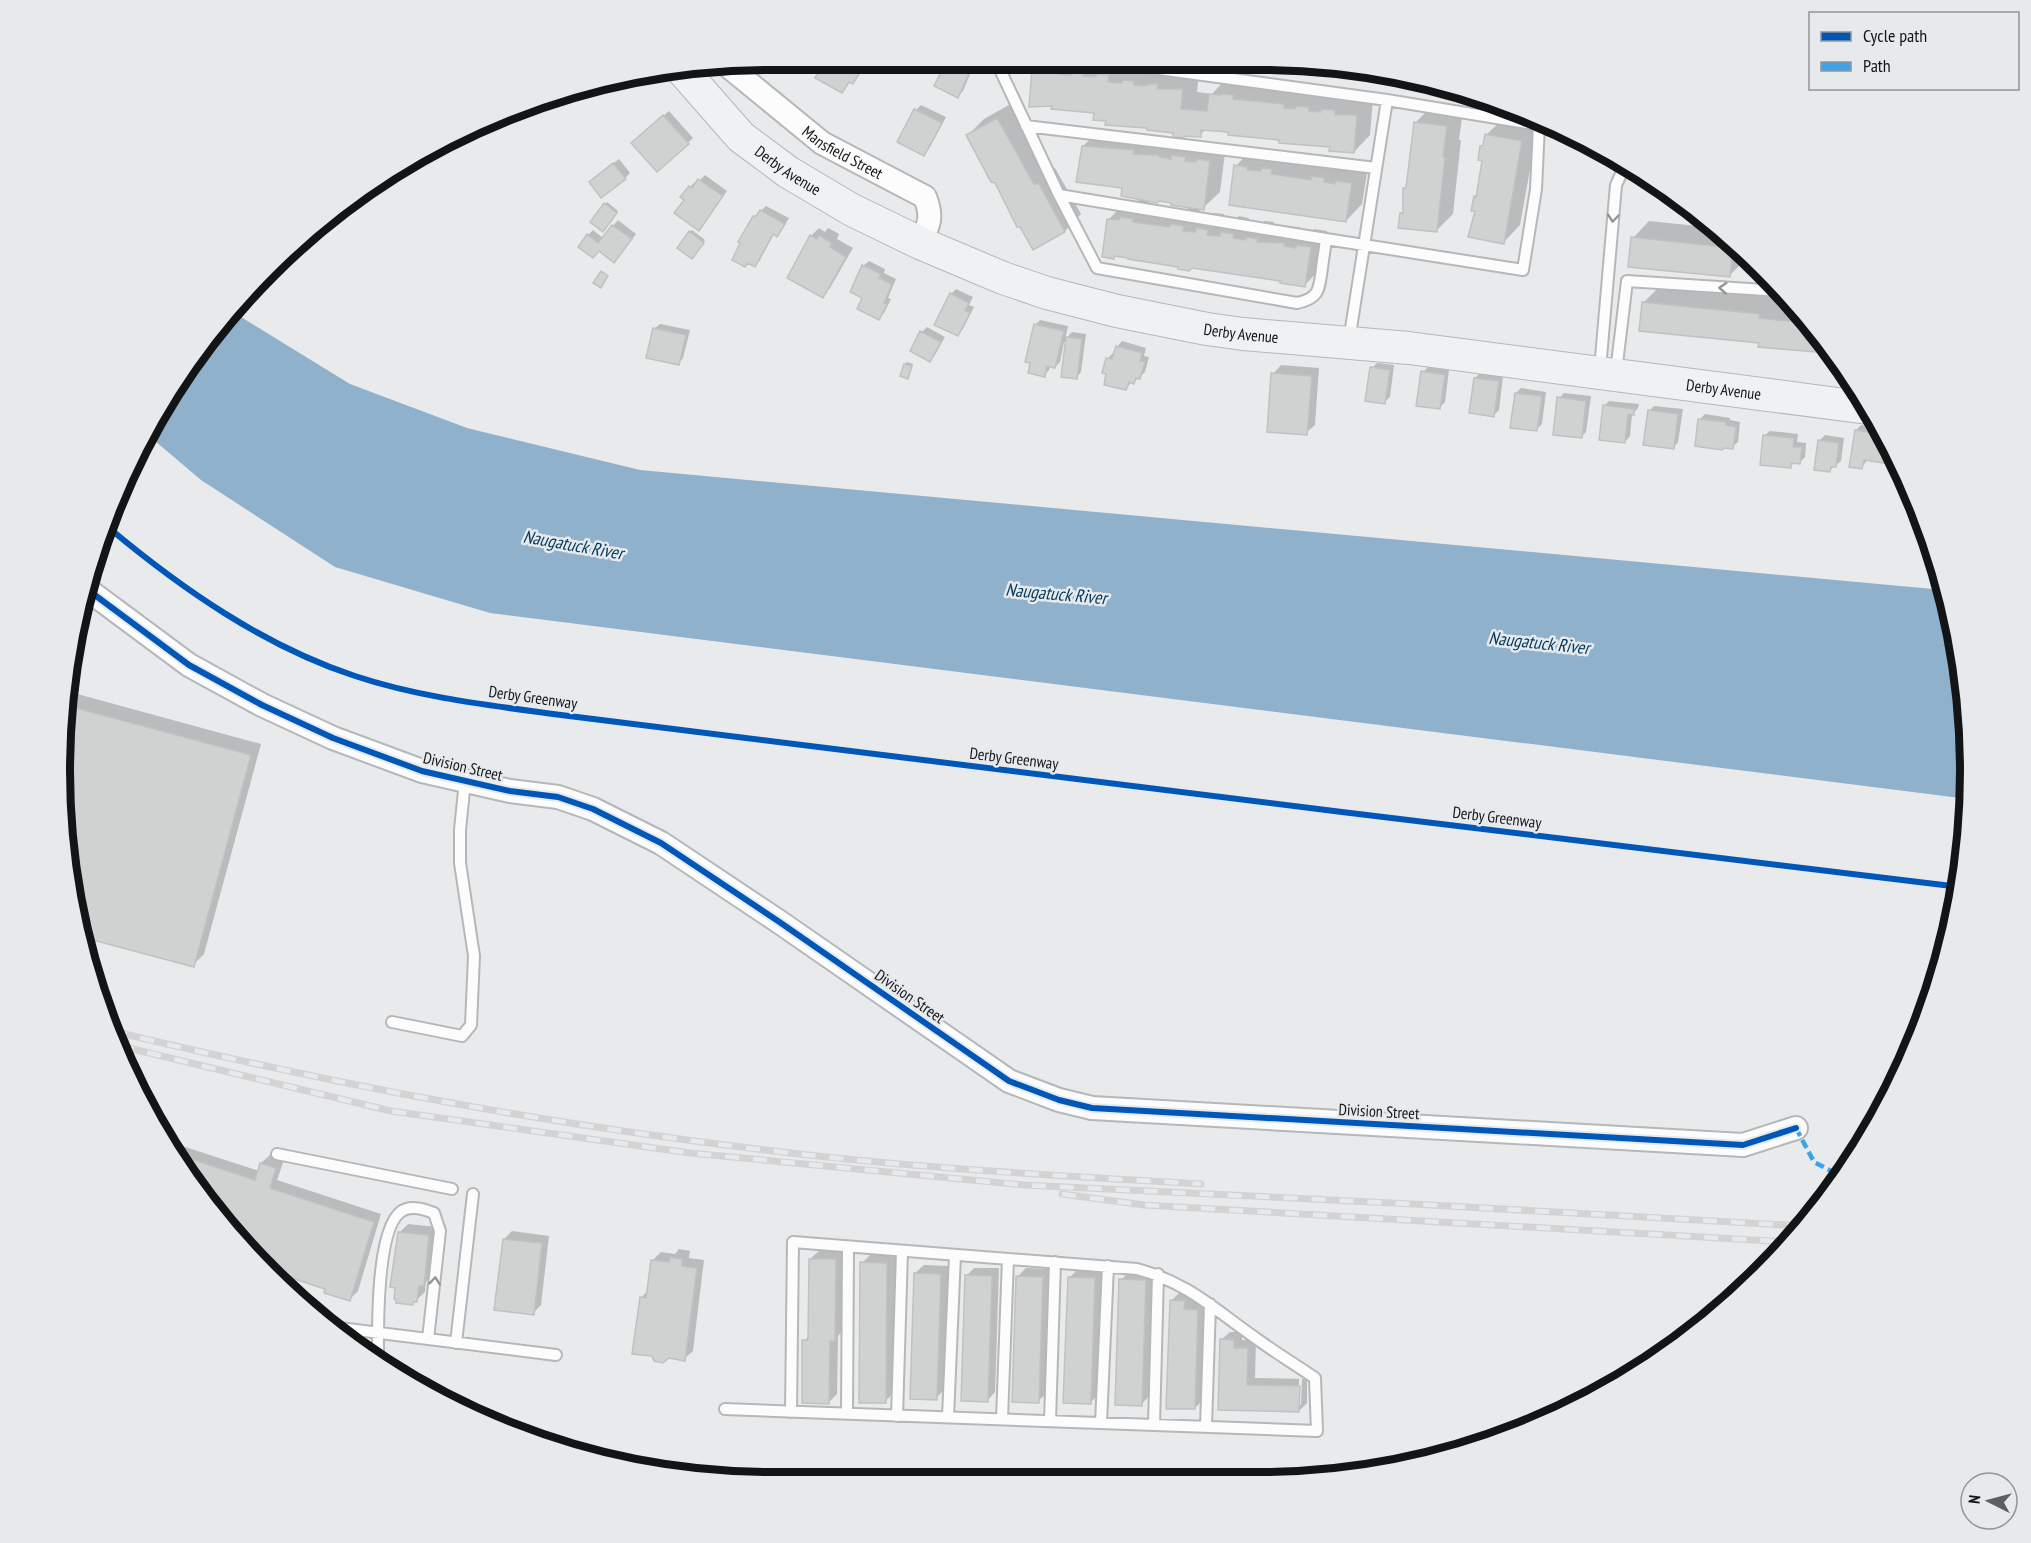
<svg xmlns="http://www.w3.org/2000/svg" width="2031" height="1543" viewBox="0 0 2031 1543" font-family="'PT Sans Narrow',sans-serif">
  <style>
    .water { fill: #90b1cb }
    .shadow { fill: #0003; fill-rule: evenodd }
    .building { fill: #d0d1d1; stroke: #c0c1c1; stroke-width: 1.5 }
    .lines { fill: none; stroke-linecap: round; stroke-linejoin: round }
    .lane-casing { stroke: #b5b7b8; stroke-width: 14 }
    .street-casing { stroke: #b5b7b8; stroke-width: 26 }
    .secondary-casing { stroke: #b5b7b8; stroke-width: 34 }
    .lane { stroke: #fcfcfc; stroke-width: 10 }
    .street { stroke: #fcfcfc; stroke-width: 22 }
    .secondary { stroke: #eff1f3; stroke-width: 32 }
    .rail-casing { stroke: #d3d3d4; stroke-width: 7 }
    .rail { stroke: #e7eaed; stroke-width: 4.5; stroke-dasharray: 14; stroke-linecap: butt }
    .quiet { stroke: #3da2ea; stroke-width: 4.5; stroke-dasharray: 9 4.5; stroke-linecap: butt }
    .cycleway-casing { stroke: #e7eaed; stroke-width: 10 }
    .cycleway { stroke: #0057b8; stroke-width: 6 }
    .oneway { stroke: #939494 }
    .labels { text-anchor: middle; stroke-width: 5; stroke-linejoin: round; paint-order: stroke }
    .street-label { font-size: 16px; fill: #131415; stroke: #e7eaed }
    .water-label { font-size: 18px; font-style: italic; fill: #00395d; stroke: #e7eaed }
    .rim { fill: none; stroke: #131415; stroke-width: 8 }
  </style>
  <rect width="100%" height="100%" fill="#e8eaec"/>
  <path class="water" d="M232,309L241,317L350,384L467,428L640,470L1944,590L1957,632L1971,771L1968,799L490,613L335,567L201,480L148,435Z"/>
  <path class="shadow" d="M819,60H862L866,63L858,77L853,82L851,81L842,92Z
    M949,61H959L973,67L963,91L957,96L947,63Z
    M1043,61H1124L1199,73L1197,92L1212,94L1227,78L1373,99L1370,135L1354,152L1331,146L1229,131L1206,129L1200,135L1107,120L1096,111L1053,104L1034,70Z
    M1231,61L1306,62L1312,63L1303,72L1291,68L1281,66L1277,71L1266,66Z
    M1014,102L1051,169L1055,168L1081,214L1065,231L1033,248L968,135L984,119Z
    M921,105L946,117L929,149L924,154L899,141L916,110Z
    M1432,106L1463,110L1459,140H1461L1453,214L1436,231L1401,214L1405,210V188L1408,185L1415,123Z
    M669,111L693,138L688,143L639,138Z
    M1503,119L1538,125L1520,225L1504,242L1469,236L1476,210L1475,197L1478,194L1486,135Z
    M1100,130L1150,134L1149,138L1186,143L1190,139L1202,141L1201,144L1212,146L1215,143L1226,145L1220,192L1203,208H1200L1199,214L1210,216L1214,213L1224,214L1223,218L1235,220L1239,216L1249,218V222L1262,224L1264,221L1274,222L1273,226L1300,227V230L1312,232L1314,229L1327,231L1321,268L1305,285L1282,280L1116,254L1114,257L1109,219L1125,203L1135,204L1140,198L1124,187L1083,146ZM1149,200L1173,202L1190,206L1185,211L1149,206Z
    M1252,149L1368,167L1362,204L1346,221L1236,166Z
    M619,159L630,173L625,178L596,177Z
    M705,175L727,191L703,224L686,199L690,187L695,182L697,183Z
    M607,202L618,211L605,228V204Z
    M766,206L789,218L782,230L777,235L774,234L760,260L755,265L754,217Z
    M618,220L636,234L619,256L599,249L588,235L593,230L603,238Z
    M1649,221L1717,228L1746,254V259L1729,276L1633,238Z
    M819,228L825,232L828,228L839,234L837,239L853,248L830,288L822,296L811,236Z
    M692,230L705,240L694,255L690,232Z
    M869,261L885,269L884,273L896,279L888,298L891,299L884,313L879,318L864,297L863,266Z
    M1660,286L1776,298L1775,302L1792,304L1826,345H1821L1816,351L1760,341L1643,303Z
    M956,289L973,297L969,305L974,307L963,329L958,334L951,294Z
    M1040,320L1068,326L1065,340L1072,332L1086,334L1081,372L1076,378L1066,343L1064,342L1060,362L1055,367L1050,366L1049,370L1044,375L1035,325Z
    M660,324L690,330L683,358L678,364L654,329Z
    M927,327L945,337L935,355L930,360L922,332Z
    M1122,341L1146,348L1144,356L1149,357L1145,372L1134,382L1132,381L1126,389L1107,359L1113,353L1115,354L1117,347Z
    M907,362L913,364L908,378L905,364Z
    M1377,363L1394,365L1390,397L1384,402L1372,368Z
    M1281,365L1319,368L1315,425L1306,433L1273,374Z
    M1428,367L1449,370L1445,402L1440,407L1423,372Z
    M1480,373L1503,376L1499,410L1494,415L1475,378Z
    M1521,388L1546,392L1542,424L1537,429L1516,393Z
    M1564,393L1591,396L1586,432L1581,437L1559,398Z
    M1609,401L1639,404L1638,408L1632,414L1630,436L1625,442L1604,406Z
    M1654,406L1683,409L1678,442L1673,448L1649,411Z
    M1705,414L1730,418V420L1740,422L1738,442L1732,447L1700,419Z
    M1861,425L1879,428L1894,456L1888,462L1868,459L1862,467L1856,430Z
    M1770,431L1798,434L1797,442L1806,443L1805,457L1800,462H1795L1790,467L1764,436Z
    M1825,435L1844,438L1841,461L1830,470L1819,441Z
    M70,692L261,744L204,954L193,965L85,936L62,818Z
    M167,1141L259,1171L261,1163L270,1155L284,1160L277,1180L381,1214L358,1291L350,1299L327,1288L180,1167Z
    M408,1224L437,1227L431,1276L426,1282L425,1292L412,1304L400,1232Z
    M512,1231L549,1236L541,1305L533,1313L504,1239Z
    M679,1249L690,1251L689,1258L704,1260L693,1351L684,1359L641,1298L649,1289L653,1260L661,1252L675,1254Z
    M819,1251H843L842,1331L838,1336L837,1394L829,1402L804,1341L810,1335V1259Z
    M870,1255H895L894,1393L885,1401L862,1263Z
    M924,1265L949,1266L944,1390L936,1398L915,1273Z
    M974,1268H999L995,1392L987,1401L966,1276Z
    M1026,1268L1051,1269L1047,1393L1038,1401L1018,1276Z
    M1077,1270L1102,1271L1098,1395L1090,1403L1069,1278Z
    M1129,1272L1154,1273L1149,1396L1141,1405L1121,1280Z
    M1179,1293H1192V1301L1206,1302L1203,1400L1195,1408L1171,1301Z
    M1230,1332H1242V1340H1256L1255,1378L1307,1379V1403L1299,1411L1220,1409L1221,1340ZM1299,1379H1302L1301,1405H1298Z"/>
  <path class="building" d="M817,60H855L853,63L862,68L853,84L849,82L842,93L815,78L821,67L815,64Z
    M946,62L969,73L958,98L934,86Z
    M1212,62L1213,61L1305,62L1303,74L1289,72V69L1279,67L1278,72L1264,70V67Z
    M1032,69L1059,70V74L1071,75L1072,72L1083,73V76L1096,77V74L1109,75L1108,82L1122,83V80L1134,81V85L1147,86V84H1158L1157,89H1183L1181,109L1207,111L1209,94L1221,95L1223,94L1234,95L1233,99L1284,104V108L1295,109L1296,106L1309,107V111L1321,112V109L1335,110V115H1357L1354,153L1329,151L1330,147L1279,143V140L1228,135V132L1201,130V137L1184,136V138L1173,137V133L1147,130L1146,128L1105,125L1106,121L1093,120L1094,113L1051,109L1052,106L1029,107Z
    M914,109L942,123L924,156L897,142Z
    M663,115L689,144L657,172L631,143Z
    M997,118L1034,184H1039L1065,232L1033,250L1020,227H1017L995,183L991,182L966,135Z
    M1414,122L1447,126L1443,156L1445,157L1437,232L1398,228L1400,213H1403V188H1406Z
    M1485,134L1522,141L1504,244L1468,237L1475,211H1471L1474,196L1476,197L1482,161L1478,160L1480,146H1483Z
    M1082,146L1134,150L1133,154L1158,155L1160,157L1171,159V155L1186,157L1185,161L1196,162L1197,159L1210,161L1204,210L1171,205V203L1159,201L1157,203L1121,196L1122,188L1076,182Z
    M613,163L626,179L601,198L589,182Z
    M1234,165L1248,167L1247,170L1261,171V168L1272,169L1271,174L1311,180V176L1324,178V182L1335,184L1336,181L1352,183L1346,222L1229,205Z
    M698,179L723,196L699,231L674,213L684,200L680,197L689,186L692,188Z
    M604,203L617,213L603,232L590,222Z
    M760,210L785,224L777,237L773,234L755,267L748,263L745,267L732,260L740,243L738,242L753,216H756Z
    M1120,217L1133,219V222L1170,227V224L1184,226L1183,231L1196,232V228L1208,230L1207,235L1220,236L1221,232L1234,234L1233,238L1246,240V237L1258,239L1257,242L1285,243L1284,246L1296,248V245L1311,247L1305,287L1280,283V281L1192,268L1189,271L1178,269V267L1128,259V258L1114,256V259L1102,257L1107,219L1119,220Z
    M612,225L632,239L614,263L599,251L593,258L578,247L587,234L598,243Z
    M689,231L704,243L692,259L677,248Z
    M810,235L817,239L819,235L832,243L830,247L846,257L823,298L787,278Z
    M1631,237L1733,248L1730,277L1628,267Z
    M862,265L881,274L879,278L892,284L884,303L887,304L879,320L857,309L862,298L850,292Z
    M601,271L608,276L601,288L593,283Z
    M950,293L969,303L965,310L970,313L958,336L934,325Z
    M1642,302L1760,314L1759,318L1808,323L1827,347L1817,346L1816,352L1758,347L1759,343L1639,331Z
    M1034,324L1064,331L1055,368L1047,366L1045,377L1028,373L1030,363L1025,362Z
    M653,328L686,335L679,365L646,358Z
    M920,331L941,342L930,362L910,351Z
    M1066,337L1082,339L1077,379L1061,377Z
    M1116,346L1142,353L1140,361L1145,362L1140,379L1136,378L1134,384L1129,382L1126,390L1104,385L1106,374L1102,373L1106,358L1112,359Z
    M904,364L912,366L908,379L900,376Z
    M1370,367L1390,370L1385,404L1365,401Z
    M1421,371L1445,375L1440,409L1416,406Z
    M1271,373L1312,376L1307,435L1267,432Z
    M1474,378L1499,381L1494,417L1469,413Z
    M1515,393L1542,396L1537,431L1510,428Z
    M1557,397L1586,401L1582,438L1553,435Z
    M1603,405L1634,409V415L1628,414L1625,443L1599,440Z
    M1648,410L1678,414L1674,449L1643,445Z
    M1698,419L1726,422V425L1736,427L1733,449L1724,448L1722,450L1695,446Z
    M1855,430L1882,434L1891,451L1889,464L1864,460L1862,469L1849,467Z
    M1763,435L1794,438L1793,447H1802L1800,464L1791,463V468L1760,465Z
    M1818,440L1839,443L1836,467H1831L1830,472L1814,470Z
    M69,706L251,755L194,967L85,938L62,818Z
    M173,1153L255,1180L260,1163L276,1168L270,1188L374,1222L350,1301L324,1293L325,1289L271,1271L180,1167Z
    M398,1232L429,1235L424,1286H419L417,1302H413V1305L396,1303V1300L394,1299L395,1288L390,1287Z
    M503,1239L542,1243L534,1315L494,1310Z
    M670,1257L682,1259V1266L697,1268L685,1361L669,1358L663,1363L654,1361L652,1356L632,1354L640,1297L646,1298L651,1260L669,1262Z
    M809,1259H836L835,1341H830L829,1404L802,1403V1340H808Z
    M860,1262L887,1263L886,1403H859Z
    M914,1273L941,1274L937,1400L910,1399Z
    M965,1275L992,1276L988,1402L961,1401Z
    M1016,1276L1043,1277L1039,1403L1012,1402Z
    M1068,1277L1095,1278L1091,1404L1063,1403Z
    M1119,1279L1146,1280L1142,1406L1115,1405Z
    M1170,1300L1185,1301L1184,1309L1198,1310L1195,1409H1166Z
    M1220,1339L1234,1340V1348H1248L1247,1385L1300,1386L1299,1412L1218,1410Z"/>
  <g class="lines">
    <g class="lane-casing">
      <path id="lane" d="M996,61L1059,195L1097,268L1297,303C1320,298 1319,289 1322,268C1323,259 1325,249 1326,239L1523,270L1536,189L1539,125L1387,100L1349,341
        M1100,61L1387,100
        M1026,126L1376,168
        M1059,195L1326,239
        M1600,369L1616,185L1622,172L1632,169
        M1616,372L1627,281L1781,291
        M392,1022L462,1036L471,1025L474,956L460,863V830L465,781
        M277,1154L452,1189
        M332,1327L556,1355
        M456,1343L473,1194
        M378,1361C378,1333 375,1218 406,1209C416,1206 425,1210 434,1213L440,1231L428,1339
        M725,1409L775,1411L1317,1431L1315,1378C1296,1365 1276,1353 1257,1339C1215,1310 1189,1283 1137,1269L793,1242L791,1412
        M847,1414L848,1247
        M897,1416L902,1251
        M948,1417L955,1255
        M1002,1419L1008,1259
        M1050,1421L1055,1262
        M1101,1423L1108,1266
        M1154,1425L1158,1274
        M1206,1427L1210,1304"/>
    </g>
    <g class="street-casing">
      <g id="street">
        <path id="s1" d="M728,66L822,143L925,197C933,217 929,225 920,243"/>
        <path d="M88,590L189,665L262,705L333,738L422,771L510,791L558,797L593,809L661,843L778,921L1009,1081L1059,1100L1092,1108L1743,1145L1796,1128"/>
      </g>
    </g>
    <g class="secondary-casing">
      <g id="secondary">
        <path id="s2" d="M684,72L741,137L788,172L852,210L920,243L1003,278L1047,293L1117,311L1207,329L1243,334L1409,348L1868,408"/>
      </g>
    </g>
    <use href="#lane" class="lane"/>
    <use href="#street" class="street"/>
    <use href="#secondary" class="secondary"/>
    <g class="rail-casing">
      <path id="rail" d="M113,1031C168,1045 224,1057 280,1069C451,1106 625,1134 799,1154C932,1169 1067,1176 1201,1184
        M120,1046L391,1111L690,1153L1024,1185L1413,1204L1803,1226
        M1062,1194L1144,1205L1789,1242"/>
    </g>
    <use href="#rail" class="rail"/>
    <path class="quiet" d="M1796,1128L1814,1162L1843,1177"/>
    <g class="cycleway-casing">
      <path id="cycleway" d="M109,528C182,589 264,646 355,676C418,697 487,705 553,714L1342,812L1960,887
        M88,590L189,665L262,705L333,738L422,771L510,791L558,797L593,809L661,843L778,921L1009,1081L1059,1100L1092,1108L1743,1145L1796,1128"/>
    </g>
    <use href="#cycleway" class="cycleway"/>
  </g>
  <defs><path id="oneway-chevron" d="M-2-3.5L2.5 0L-2 3.5" fill="none" stroke-width="1.6" stroke-linecap="round" stroke-linejoin="round" transform="scale(1.5)"/></defs>
  <g class="oneway">
    <use href="#oneway-chevron" transform="translate(1613 218) rotate(95)"/>
    <use href="#oneway-chevron" transform="translate(1723 288) rotate(-176)"/>
    <use href="#oneway-chevron" transform="translate(435 1281) rotate(-84)"/>
  </g>
  <g class="labels">
    <g class="street-label">
      <text dy="6" stroke="none"><textPath href="#s1" startOffset="144">Mansfield Street</textPath></text>
      <text dy="6" stroke="none"><textPath href="#s2" startOffset="144">Derby Avenue</textPath></text>
      <text dy="6" stroke="none"><textPath href="#s2" startOffset="630">Derby Avenue</textPath></text>
      <text dy="6" stroke="none"><textPath href="#s2" startOffset="1116">Derby Avenue</textPath></text>
      <text transform="translate(533 697) rotate(8)" y="6">Derby Greenway</text>
      <text transform="translate(1014 758) rotate(7)" y="6">Derby Greenway</text>
      <text transform="translate(463 766) rotate(13)" y="6">Division Street</text>
      <text transform="translate(1497 817) rotate(7)" y="6">Derby Greenway</text>
      <text transform="translate(910 996) rotate(35)" y="6">Division Street</text>
      <text transform="translate(1379 1111) rotate(3)" y="6">Division Street</text>
    </g>
    <g class="water-label">
      <text transform="translate(573 545) rotate(10)" y="6">Naugatuck River</text>
      <text transform="translate(1056 594) rotate(5)" y="6">Naugatuck River</text>
      <text transform="translate(1539 643) rotate(6)" y="6">Naugatuck River</text>
    </g>
  </g>
  <path d="M0 0H2031V1543H0ZM771 70H1259A701 701 0 0 1 1960 771V771A701 701 0 0 1 1259 1472H771A701 701 0 0 1 70 771V771A701 701 0 0 1 771 70Z" fill="#e7eaed" fill-rule="evenodd"/>
  <path class="rim" d="M771 70H1259A701 701 0 0 1 1960 771V771A701 701 0 0 1 1259 1472H771A701 701 0 0 1 70 771V771A701 701 0 0 1 771 70Z"/>
  <rect x="1809" y="12" width="210" height="78" fill="#e7eaed" stroke="#929497" stroke-width="1.5"/>
  <rect x="1821" y="32" width="30" height="9" fill="#0057b8" stroke="#929497" stroke-width="1.5"/>
  <text x="1863" y="42" font-size="18" fill="#131415">Cycle path</text>
  <rect x="1821" y="62" width="30" height="9" fill="#3da2ea" stroke="#929497" stroke-width="1.5"/>
  <text x="1863" y="72" font-size="18" fill="#131415">Path</text>
  <g transform="translate(1989 1501) rotate(276)"><circle r="28" fill="#e7eaed" stroke="#929497" stroke-width="1.5"/>
  <path d="M0-4.5L10 22L0 15L-10 22Z" fill="#5e5f60"/>
  <text y="-9" font-size="16" font-weight="bold" text-anchor="middle" fill="#131415">N</text>
  </g>
</svg>
